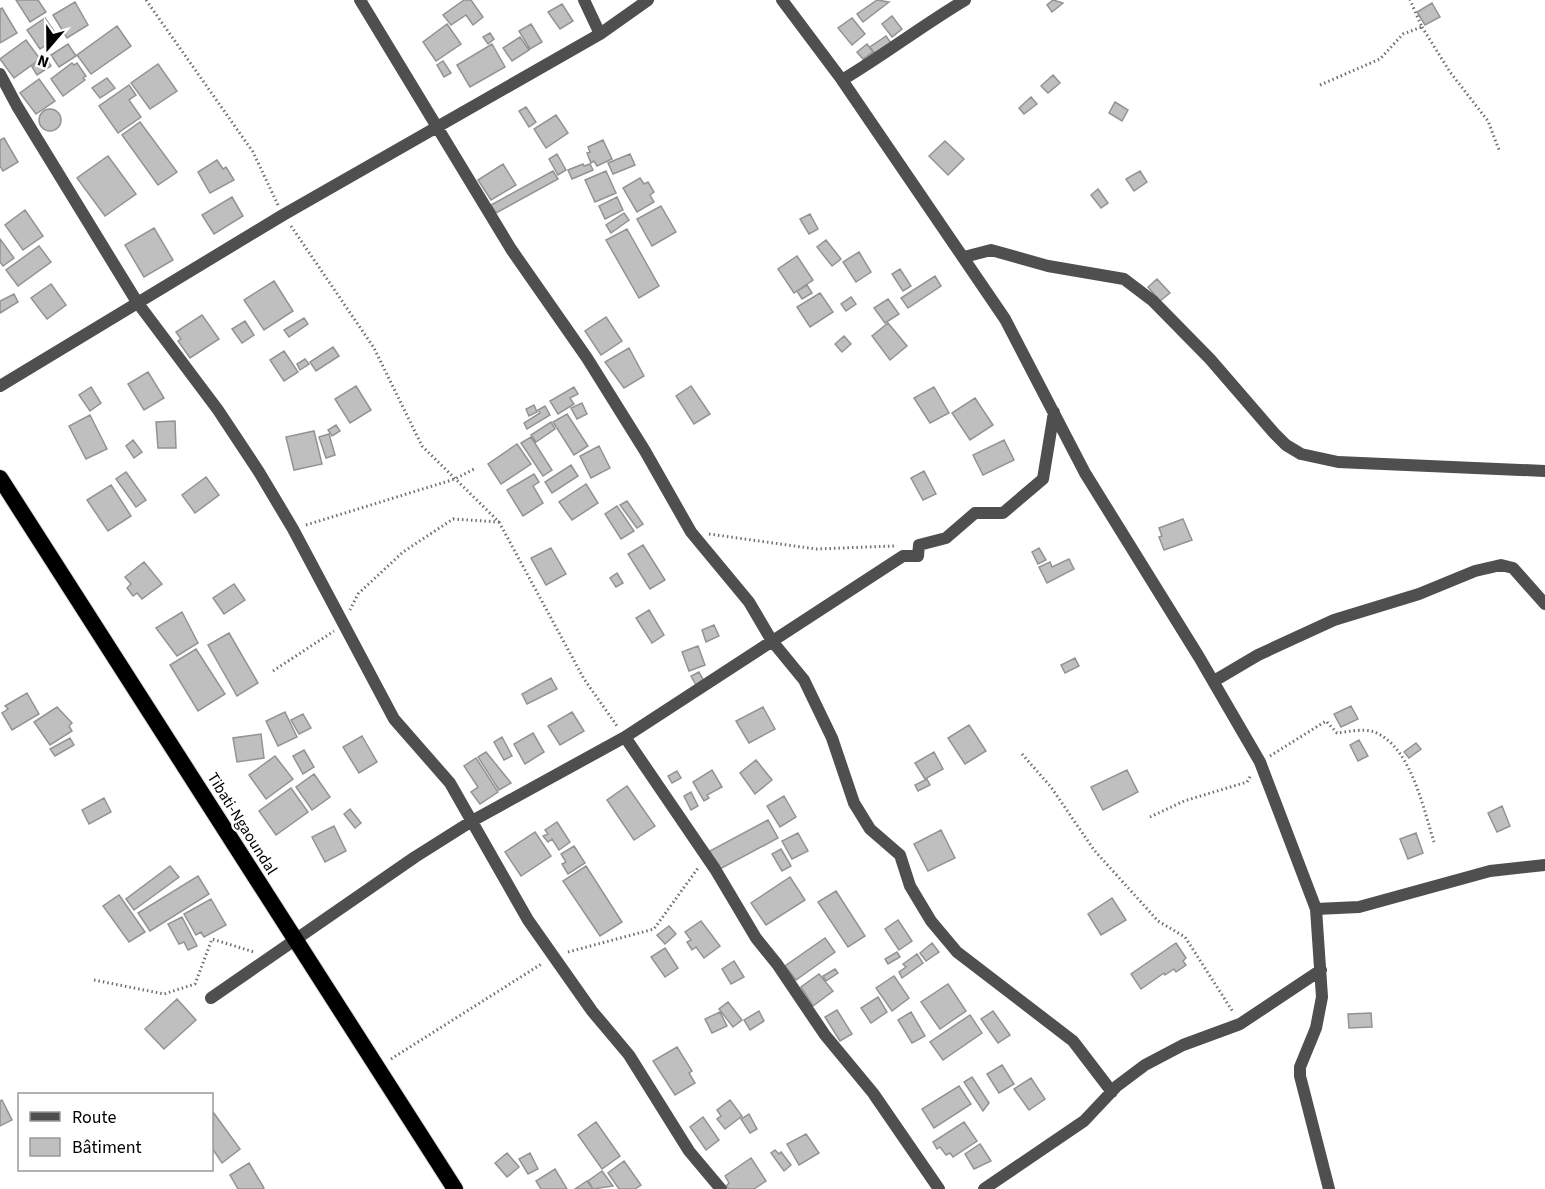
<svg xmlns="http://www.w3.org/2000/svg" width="1545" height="1189" viewBox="0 0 1545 1189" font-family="'Source Sans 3',sans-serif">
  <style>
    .building { fill: #bfbfbf; stroke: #939393; stroke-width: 1.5 }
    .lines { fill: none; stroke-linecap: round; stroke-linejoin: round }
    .trunk-casing { stroke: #dbdbdb; stroke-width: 18 }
    .path { stroke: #717171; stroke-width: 3; stroke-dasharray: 1.5 3; stroke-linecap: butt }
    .minor { stroke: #4f4f4f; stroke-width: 12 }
    .trunk { stroke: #000; stroke-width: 16 }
    .labels { text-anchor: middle; stroke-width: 5; stroke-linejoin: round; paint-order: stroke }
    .street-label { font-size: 16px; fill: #000; stroke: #fff }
  </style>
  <rect width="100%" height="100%" fill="#fff"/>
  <path class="building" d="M16,0H38L46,12L30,22Z
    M464,0H471L483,17L473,25L466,15L451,25L443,15Z
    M877,0L889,2L863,22L857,14Z
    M1053,0L1063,3L1052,12L1047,5Z
    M75,2L88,25L67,38L53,15Z
    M1432,3L1440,17L1425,25L1417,12Z
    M562,4L573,21L560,29L548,12Z
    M2,8L17,33L0,43V9Z
    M892,16L902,29L892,37L882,24Z
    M45,18L58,37L40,49L27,30Z
    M852,18L865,34L852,45L838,28Z
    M447,24L461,44L436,61L423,42Z
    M531,24L542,42L530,49L519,31Z
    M117,26L131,46L91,74L77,55Z
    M490,33L494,39L488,44L483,37Z
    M886,36L893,46L877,57L870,47Z
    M520,37L529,50L512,61L503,48Z
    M26,40L40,59L14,78L0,59Z
    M68,44L76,56L59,67L51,55Z
    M492,44L505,67L470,87L457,65Z
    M867,44L873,52L863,59L857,52Z
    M46,57L51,66L37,75L32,67Z
    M443,61L451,73L444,77L437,65Z
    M72,63L74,65L77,63L86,76L83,78L85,80L63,96L51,79Z
    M158,64L177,91L150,109L131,83Z
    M1053,75L1060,83L1048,93L1041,86Z
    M107,78L115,88L100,98L92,88Z
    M39,79L55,101L36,114L20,93Z
    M129,85L136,95L129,100L141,117L118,133L99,106Z
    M1031,97L1037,104L1024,114L1019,108Z
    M1115,102L1128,110L1122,121L1109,113Z
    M526,107L536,122L529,127L519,111Z
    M39 120a11 11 0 1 1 22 0a11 11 0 1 1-22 0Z
    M556,115L568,133L546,148L534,129Z
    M140,122L177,172L158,185L122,135Z
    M4,138L18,162L3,171L0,166V140Z
    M603,140L612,159L597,166L594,161L591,163L587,153L590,152L588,147Z
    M945,141L964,159L948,175L929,156Z
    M557,154L566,170L558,175L549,159Z
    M630,154L635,165L613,174L608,163Z
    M108,156L136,194L105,216L77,178Z
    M217,160L223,169L226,167L234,180L210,193L198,172Z
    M503,164L516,185L491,200L478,180Z
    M583,164L584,166L590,164L593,170L572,179L568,170Z
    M553,171L558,179L496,213L491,205Z
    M606,171L616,193L595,202L585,180Z
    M1140,171L1147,182L1134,191L1126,179Z
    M640,178L644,184L648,182L654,192L650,195L654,202L637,212L623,188Z
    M1098,189L1108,203L1101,208L1091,195Z
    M232,197L243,216L214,234L202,215Z
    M617,197L623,210L605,219L599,206Z
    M661,206L676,232L652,246L637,219Z
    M25,210L43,236L23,250L5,225Z
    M624,213L629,220L611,233L606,225Z
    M810,214L818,229L809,234L800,219Z
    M154,228L173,260L144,277L125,245Z
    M627,229L659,286L639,298L606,240Z
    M0,239L14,258L3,266L0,262Z
    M826,240L841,259L832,266L817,247Z
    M39,246L51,262L18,286L6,270Z
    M859,252L871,272L856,282L843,262Z
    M797,256L813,280L794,293L778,269Z
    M900,269L911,286L903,291L892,274Z
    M935,276L941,286L908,308L901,298Z
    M1157,279L1170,293L1160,301L1148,287Z
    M274,281L293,311L264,330L244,300Z
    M51,284L66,305L47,319L31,298Z
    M807,285L812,293L802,299L797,291Z
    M820,293L833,312L810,327L797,307Z
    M14,294L18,302L0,313V301Z
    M851,297L856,304L846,311L841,304Z
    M888,299L899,314L885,323L874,308Z
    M202,315L219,339L190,358L178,341L181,339L176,332Z
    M606,317L622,341L601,355L585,331Z
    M304,318L308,324L289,337L284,330Z
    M245,321L254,335L242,343L232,329Z
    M888,323L907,346L890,360L872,336Z
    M844,336L851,344L842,352L835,344Z
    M333,347L339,356L316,371L310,362Z
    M629,348L644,376L624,388L605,362Z
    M284,351L298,372L284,381L270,360Z
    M305,359L309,364L300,370L297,364Z
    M148,372L164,398L144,410L128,384Z
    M356,386L371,410L350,423L335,399Z
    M691,386L710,414L694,424L676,396Z
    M91,387L101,403L90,411L79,395Z
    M574,387L578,394L570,398L574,404L558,414L550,401Z
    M934,387L949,413L930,423L914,398Z
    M975,398L993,425L970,440L952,413Z
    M582,403L587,414L577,419L571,408Z
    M534,405L537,412L529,416L526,409Z
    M545,406L550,415L527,429L524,423L540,413L538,410Z
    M567,414L588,446L574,455L553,422Z
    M90,415L107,449L86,459L69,426Z
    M175,421L176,448H158L156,422Z
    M551,422L555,429L536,442L531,435Z
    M336,425L340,431L332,436L328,430Z
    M314,431L322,464L294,470L286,437Z
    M329,434L335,455L326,458L319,437Z
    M531,437L552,470L543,476L521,443Z
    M133,440L142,452L134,458L126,446Z
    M1004,440L1014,460L983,475L973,455Z
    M517,444L531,464L501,484L488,464Z
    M599,446L610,468L591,478L580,456Z
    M571,465L578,476L552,493L545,482Z
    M924,471L936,494L923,500L911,478Z
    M126,472L146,500L136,507L116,479Z
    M534,474L539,482L533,486L543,503L523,516L507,490Z
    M206,477L219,495L195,513L182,495Z
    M586,484L598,503L572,520L559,502Z
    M111,485L131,516L108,531L87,500Z
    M627,501L643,524L637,528L620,505Z
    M617,506L634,531L621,539L605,514Z
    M1183,519L1192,540L1164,550L1159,537L1162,536L1159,528Z
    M643,545L665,580L650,589L628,554Z
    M551,548L566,574L546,585L531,558Z
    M1039,548L1046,560L1038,564L1032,552Z
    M1069,559L1074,569L1047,583L1039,567L1050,562L1052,567Z
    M144,562L162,584L142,599L137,593L133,596L127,588L131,584L125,577Z
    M617,573L623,583L616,587L610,578Z
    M234,584L245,600L224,614L213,598Z
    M649,610L664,635L652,643L636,618Z
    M182,612L198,643L177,656L156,628Z
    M714,625L719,636L706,642L702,630Z
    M229,633L258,683L237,696L208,645Z
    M698,646L705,665L689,671L682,652Z
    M196,649L225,694L198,711L170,665Z
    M1075,658L1079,666L1065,673L1061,665Z
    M699,672L704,681L696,685L691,676Z
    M551,678L557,689L527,704L522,694Z
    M27,693L39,714L12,730L2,713L8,709L5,706Z
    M1351,706L1358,719L1341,727L1334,714Z
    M57,707L72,723L69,726L72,731L50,745L34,722Z
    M763,707L775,729L749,743L736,721Z
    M285,712L297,737L278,746L266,721Z
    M572,712L584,731L560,745L548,726Z
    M303,714L311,728L299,734L291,720Z
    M969,725L986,751L965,764L948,738Z
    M533,733L544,752L525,764L514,744Z
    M261,734L264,758L237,762L233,738Z
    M362,736L377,762L359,773L343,747Z
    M502,737L512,756L504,760L494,742Z
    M70,738L74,745L55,756L50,749Z
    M1359,740L1368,756L1358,761L1350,745Z
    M1416,743L1421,749L1409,758L1404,752Z
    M304,750L314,767L303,774L293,756Z
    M486,752L511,783L499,790L478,757Z
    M934,752L943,769L925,779L915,763Z
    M275,756L293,779L266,799L249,775Z
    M476,758L498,792L480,804L471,792L478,787L464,766Z
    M756,760L772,780L755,794L740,773Z
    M712,770L722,787L707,795L709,798L704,801L693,782Z
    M1127,770L1138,792L1103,810L1091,787Z
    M677,771L681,778L672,783L668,776Z
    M314,774L330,797L312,810L296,787Z
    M927,779L930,785L918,791L915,785Z
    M627,786L655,826L634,840L607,800Z
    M291,788L308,812L276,835L259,811Z
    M691,792L698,806L691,810L684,796Z
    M784,796L796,817L780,827L767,806Z
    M104,798L111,812L89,824L82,810Z
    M1502,806L1510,826L1497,832L1488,813Z
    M350,809L361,823L355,828L344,814Z
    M768,820L778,838L718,870L708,852Z
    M557,822L570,842L559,850L552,839L548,842L543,836L548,834L545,830Z
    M334,826L346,851L325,862L312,837Z
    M941,830L955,858L928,871L914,844Z
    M535,832L551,856L521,876L505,852Z
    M798,833L808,851L792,859L782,841Z
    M1416,833L1423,853L1408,859L1400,839Z
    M574,846L585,863L568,874L562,864L566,862L561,854Z
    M781,849L791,866L782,871L772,854Z
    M170,866L179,877L134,910L126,899Z
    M586,866L622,922L600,936L563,881Z
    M198,876L209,894L150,931L138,913Z
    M790,877L805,900L766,925L751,903Z
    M836,891L865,936L848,947L818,902Z
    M119,895L145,932L129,942L103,906Z
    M1112,898L1126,920L1101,935L1088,914Z
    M211,899L226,925L204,937L201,932L196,935L184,914Z
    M182,917L197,946L188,950L184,942L179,944L168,924Z
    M898,920L912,941L899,950L885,929Z
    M701,921L720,946L704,958L696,947L692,950L687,942L691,940L685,932Z
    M669,926L676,934L665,944L657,935Z
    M825,938L835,952L796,980L785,966Z
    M932,943L939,952L926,961L920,953Z
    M1176,943L1186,958L1183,961L1186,965L1176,972L1174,969L1165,975L1164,973L1141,989L1131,974Z
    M665,948L678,968L665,977L651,957Z
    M897,952L900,957L888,964L885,959Z
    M917,954L923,963L902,978L899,972L906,967L903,964Z
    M734,961L744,977L731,984L722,969Z
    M835,969L838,973L826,981L823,976Z
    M819,974L833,991L813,1006L801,987Z
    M894,976L909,998L892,1011L876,988Z
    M948,984L966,1011L940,1029L921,1002Z
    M878,997L887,1012L871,1023L861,1008Z
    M177,999L196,1020L164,1049L145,1029Z
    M728,1002L742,1020L733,1027L719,1009Z
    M837,1010L852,1034L840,1041L825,1017Z
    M759,1011L764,1021L750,1030L744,1020Z
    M993,1011L1010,1035L998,1043L981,1019Z
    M720,1012L727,1026L712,1033L705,1019Z
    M911,1012L925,1036L912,1043L898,1020Z
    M1371,1013L1372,1027L1349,1028L1348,1014Z
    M970,1015L982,1033L943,1060L930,1042Z
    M677,1047L692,1071L689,1073L695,1083L675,1095L653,1061Z
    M1002,1065L1014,1084L999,1093L987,1074Z
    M972,1077L989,1103L983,1111L964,1082Z
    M1031,1078L1045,1099L1029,1110L1014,1089Z
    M959,1086L971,1104L934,1128L922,1109Z
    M2,1100L12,1120L0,1126V1101Z
    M730,1100L742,1116L725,1129L717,1119L721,1116L717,1110Z
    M213,1112L240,1149L222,1163L212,1148Z
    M749,1114L757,1129L750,1133L741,1119Z
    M703,1117L719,1140L706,1150L690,1127Z
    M596,1122L620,1156L602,1169L578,1135Z
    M964,1122L977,1141L953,1157L950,1153L946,1155L940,1147L937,1149L933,1142Z
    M806,1134L819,1153L799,1165L787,1144Z
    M980,1144L991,1161L974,1169L965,1154Z
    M775,1150L779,1154L781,1152L791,1165L784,1171L771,1153Z
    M507,1153L519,1167L507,1177L495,1163Z
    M530,1153L538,1169L528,1174L519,1159Z
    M751,1158L766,1181L754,1189H729L726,1186L729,1183L725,1176Z
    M624,1161L641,1185L635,1189H619L608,1173Z
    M249,1163L264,1188L263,1189H238L230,1175Z
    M555,1169L567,1189H541L536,1181Z
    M602,1171L613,1186L593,1189L588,1181Z
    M587,1181L593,1189H575Z"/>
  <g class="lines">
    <g class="trunk-casing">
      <path id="trunk" d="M0,478L455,1189"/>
    </g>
    <path class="path" d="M146,0L253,152L278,205
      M1422,27L1450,72L1488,121L1499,150
      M1320,85L1380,59L1403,34L1422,27L1410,0
      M291,226L374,348L422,446L499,522L453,519L403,552L358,594L350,610
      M499,522L584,679L617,726
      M306,525L455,479L474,469
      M709,534L816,549L894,546
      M273,671L334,631
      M1022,754L1051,787L1094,850L1158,921L1185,937L1233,1012
      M1270,756L1326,721L1337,733C1347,732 1364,728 1374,732C1411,746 1423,808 1434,842
      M1150,817L1184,801L1247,782L1251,775
      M568,952L654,929L698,868
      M94,980L164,994L195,984L212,939L254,952
      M391,1059L543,963"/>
    <path class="minor" d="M360,0L511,249L587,358L645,451L691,532L749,602L772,641L804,680L832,738L854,803L870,829L900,855L910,886L931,921L957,952L1073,1041L1112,1092
      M584,0L600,34
      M782,0L842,80L1005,319L1085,473L1199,657L1260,762L1316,909L1322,997L1316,1028L1300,1067V1076L1329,1189
      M0,74L17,106L137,302L218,410L259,472L293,529L394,719L450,783L528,920L592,1011L629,1055L689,1151L721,1189
      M842,80C884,55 923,25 965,0
      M964,257L991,250L1048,266L1124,279L1153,301L1210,359L1274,433L1286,445L1301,454L1338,462L1545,471
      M0,386L283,215L600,34L648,0
      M1214,681L1258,655L1334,620L1419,594L1475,571L1501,565L1513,568L1545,604
      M625,737L715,869L756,938L777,964L825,1035L873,1093L939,1189
      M1316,909L1359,907L1490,871L1545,865
      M211,998L415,857L472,821L625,737L903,556H918L919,545L946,538L975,513H1003L1043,479L1054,412
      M984,1189L1084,1121L1117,1086L1145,1065L1183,1045L1240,1024L1321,970"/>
    <use href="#trunk" class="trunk"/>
  </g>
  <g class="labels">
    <g class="street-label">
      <text transform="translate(243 823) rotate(58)" y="6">Tibati-Ngaoundal</text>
    </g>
  </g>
  <rect x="18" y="1093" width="195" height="78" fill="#ffffff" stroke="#999999" stroke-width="1.5"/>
  <rect x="30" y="1112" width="30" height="9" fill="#4f4f4f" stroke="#999999" stroke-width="1.5"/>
  <text x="72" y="1123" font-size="18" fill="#000000">Route</text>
  <rect x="30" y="1138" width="30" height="18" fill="#bfbfbf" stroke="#999999" stroke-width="1.5"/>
  <text x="72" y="1153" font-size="18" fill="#000000">Bâtiment</text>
  <g transform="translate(48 48) rotate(200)" stroke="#ffffff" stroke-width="4.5" paint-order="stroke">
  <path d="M0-4.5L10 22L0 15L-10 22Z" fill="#000000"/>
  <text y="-9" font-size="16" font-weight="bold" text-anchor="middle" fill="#000000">N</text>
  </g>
</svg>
